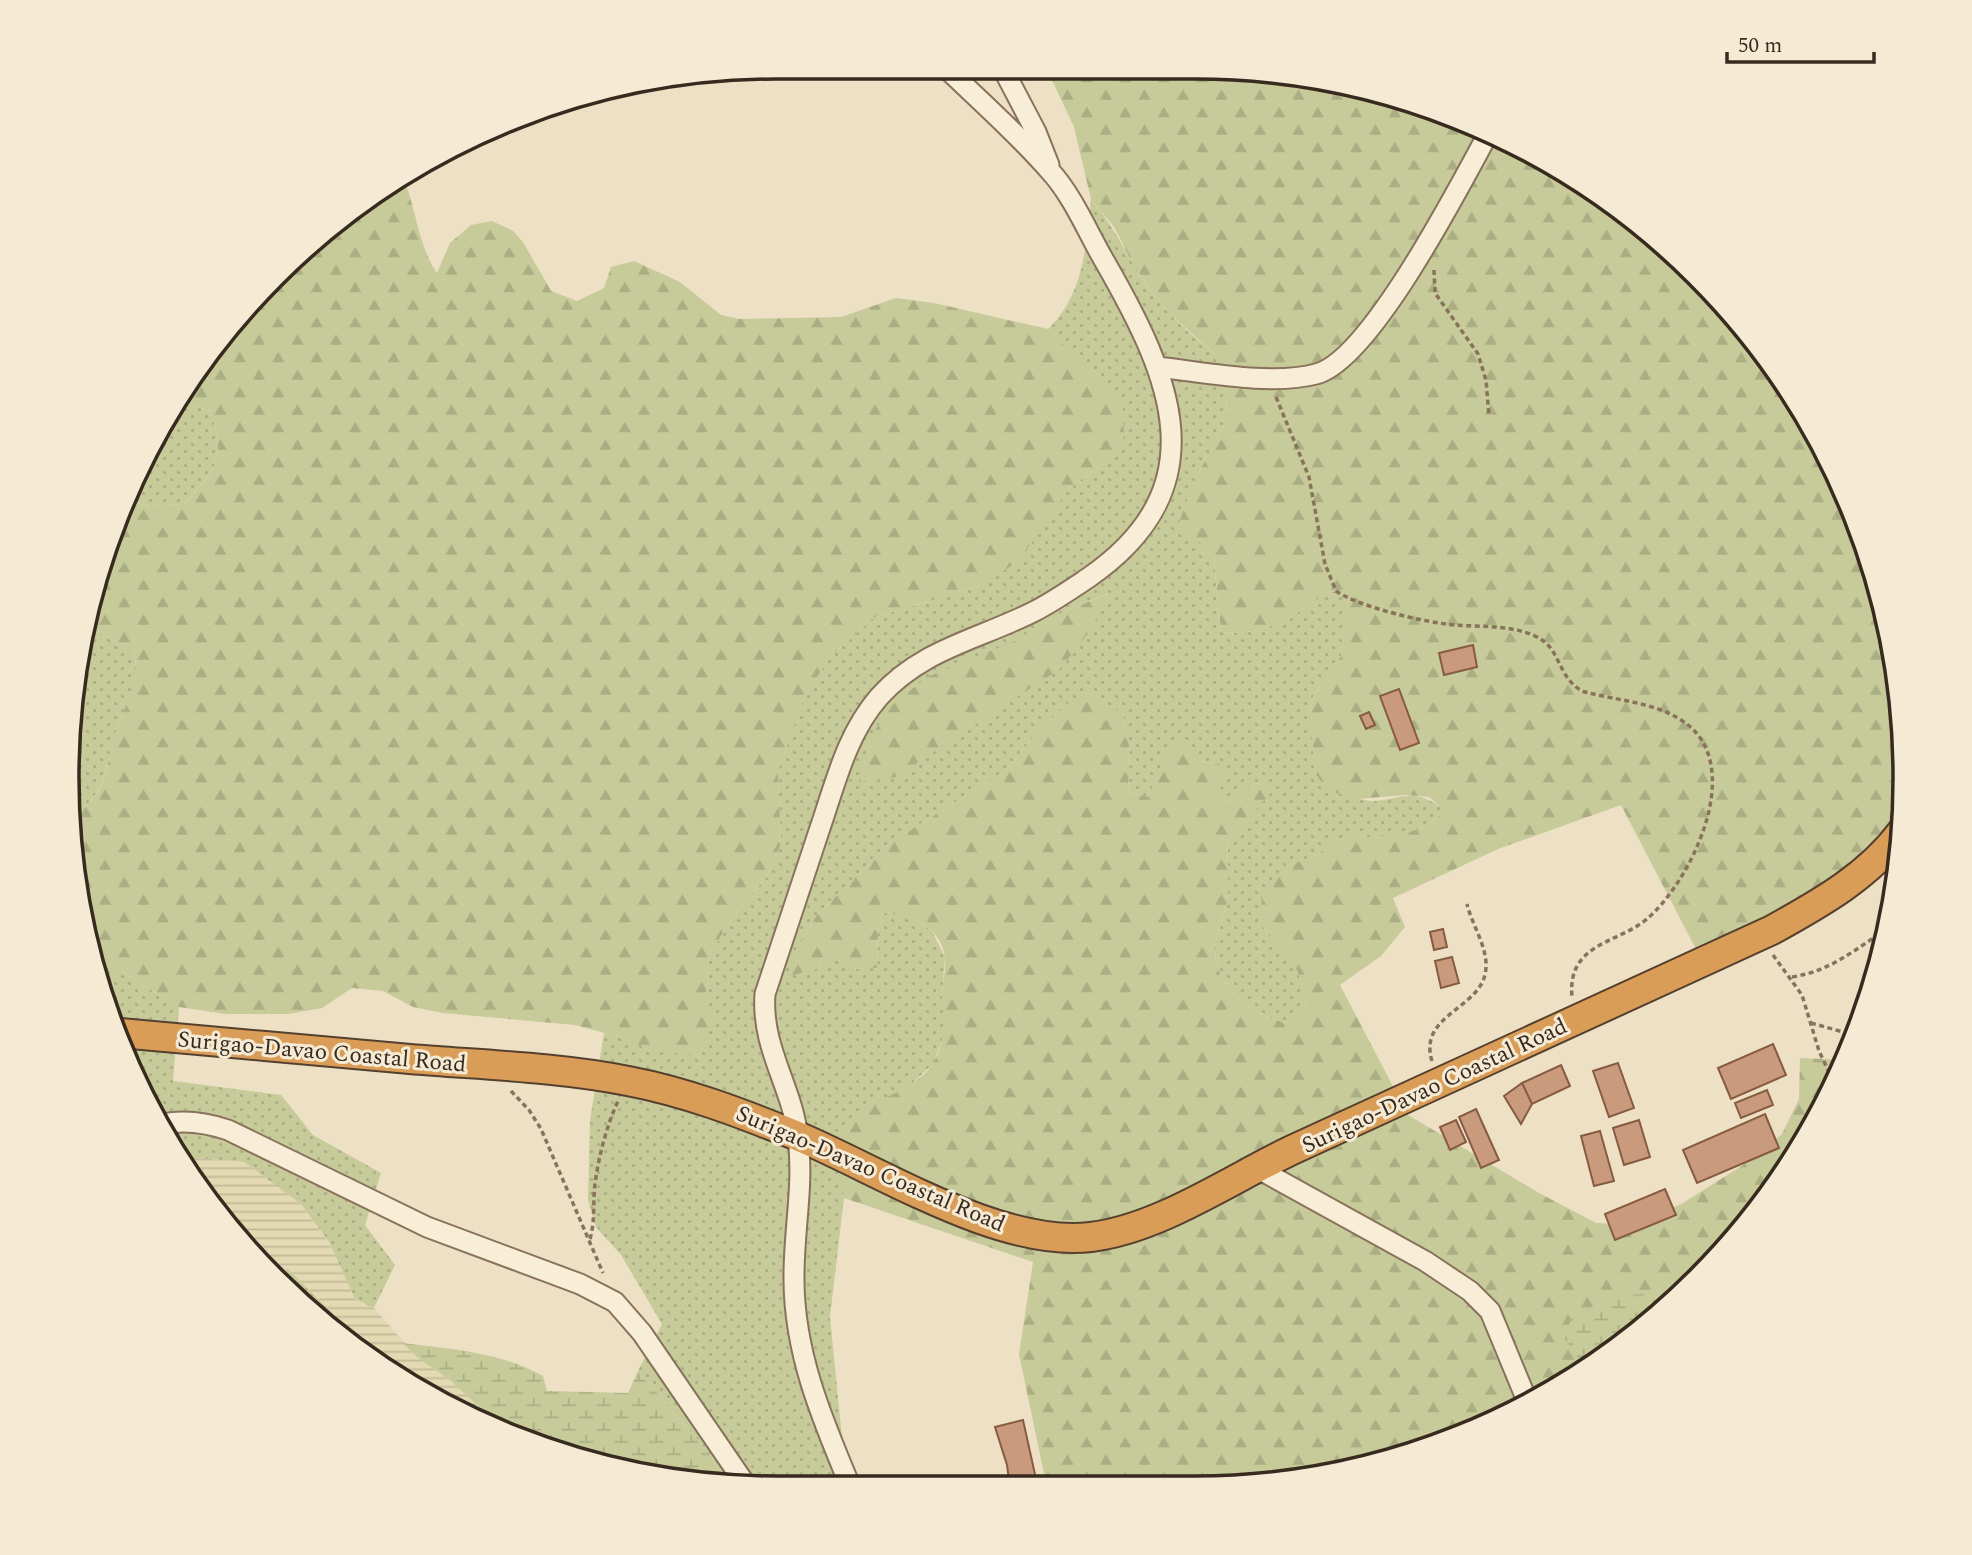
<svg xmlns="http://www.w3.org/2000/svg" width="1972" height="1555" viewBox="0 0 1972 1555" font-family="Spectral,serif">
  <style>
    .farmland { fill: url(#farmland-rules) }
    .grass { fill: url(#grass-dots); fill-rule: evenodd }
    .forest { fill: url(#forest-firs) }
    .wetland { fill: url(#wetland-marsh) }
    .building { fill: #ca9a7c; stroke: #865b42; stroke-width: 2 }
    .lines { fill: none; stroke-linecap: round; stroke-linejoin: round }
    .minor-casing { stroke: #88725b; stroke-width: 23 }
    .highway-casing { stroke: #55402f; stroke-width: 32 }
    .path { stroke: #88725b; stroke-width: 3.5; stroke-dasharray: 5 3.5; stroke-linecap: butt }
    .minor { stroke: #f8eed8; stroke-width: 19 }
    .highway { stroke: #da9d58; stroke-width: 28 }
    .labels { text-anchor: middle; stroke-width: 6; stroke-linejoin: round; paint-order: stroke }
    .street-label { font-size: 23px; fill: #382a1f; stroke: #f5ead4 }
    .rim { fill: none; stroke: #382a1f; stroke-width: 3.5 }
  </style>
  <defs>
    <pattern id="farmland-rules" width="6" height="5" patternUnits="userSpaceOnUse" patternTransform="scale(1.75)"><rect width="6" height="5" fill="#e3d9b2"/><path d="M0 2.5h6" fill="none" stroke="#c4ba99"/></pattern>
    <pattern id="grass-dots" width="8" height="8" patternUnits="userSpaceOnUse" patternTransform="scale(1.75)"><rect width="8" height="8" fill="#c6cb99"/><path d="M2 2h.1M6 6h.1" fill="none" stroke="#abae83" stroke-width="1.8" stroke-linecap="round"/></pattern>
    <pattern id="forest-firs" width="22" height="20" patternUnits="userSpaceOnUse" patternTransform="scale(1.75)"><rect width="22" height="20" fill="#c6cb99"/><path d="M5 1l3.5 6h-7zM16 11l3.5 6h-7z" fill="#abae83"/></pattern>
    <pattern id="wetland-marsh" width="20" height="14" patternUnits="userSpaceOnUse" patternTransform="scale(1.75)"><rect width="20" height="14" fill="#c6cb99"/><path d="M1 5h8M5 5V1M11 12h8M15 12V8" fill="none" stroke="#abae83"/></pattern>
  </defs>
  <rect width="100%" height="100%" fill="#ede0c5"/>
  <path class="farmland" d="M199,1158L244,1162L301,1204L329,1243L355,1299L374,1308L418,1358L450,1380L509,1435L382,1368L346,1339L336,1317L288,1269L270,1274L185,1163Z"/>
  <path class="grass" d="M1091,199C1118,231 1132,267 1157,299C1177,324 1204,344 1228,366L1226,422L1193,483L1200,542L1214,560L1221,632C1270,636 1291,617 1330,591L1347,594L1341,656L1310,701L1315,773C1328,781 1342,793 1357,798C1389,810 1407,779 1444,810L1429,825L1412,831L1374,838L1356,835L1337,840L1315,856L1287,866L1263,927C1292,958 1301,966 1306,1009L1290,1024C1255,1016 1215,991 1215,950C1215,934 1224,917 1227,902C1230,883 1226,861 1228,842L1274,788L1255,783L1230,801L1212,799L1220,764L1202,761L1160,774L1148,797L1128,792L1130,751L1123,714L1105,704H1067L1037,733L1005,771L890,843L816,916L799,945L814,970L831,957L856,969L877,967L878,932L883,913L907,914L932,931L945,957L942,995L946,1031L933,1064L906,1089L886,1100L840,1152L844,1198L830,1317L847,1488H777L727,1484L709,1453L638,1371L662,1324L621,1255L596,1227L588,1200L590,1120L604,1033L623,1038L713,1024L706,999L709,955L733,917L767,876L781,844L778,771L804,698L829,658L873,618L979,586L1050,515L1070,487L1107,462L1123,409L1110,391L1048,329C1084,295 1086,246 1091,199ZM1108,594L1089,632L968,728L896,777L1015,641L1067,610Z
    M178,401L210,411C227,458 216,469 184,504L151,506L129,501L162,422Z
    M86,631L98,632L134,651C141,693 129,692 117,728C105,765 110,792 72,816L67,778Z
    M119,970L179,1007L173,1081L281,1095L313,1135L381,1173L365,1225L395,1265L374,1308L355,1299L329,1242L301,1204L244,1162L199,1158L185,1163L162,1133L98,979Z"/>
  <path class="forest" d="M1046,67L1241,68L1423,104L1550,162L1628,214L1729,309L1810,422L1868,549L1899,684L1904,809L1824,889L1698,953L1621,805L1498,849L1393,898L1405,927L1381,956L1340,985L1408,1115L1539,1193L1596,1223L1636,1225L1683,1203L1743,1165L1782,1134L1799,1099L1800,1058L1844,1060L1832,1092L1759,1210L1686,1288C1645,1290 1612,1299 1575,1314L1580,1362L1588,1366L1550,1393L1423,1451L1241,1487L1047,1488L1019,1354L1033,1262L844,1198C843,1177 834,1143 848,1125C869,1096 913,1095 933,1063C947,1041 943,1021 942,996C942,984 946,971 945,959C943,927 909,914 883,913L878,932L877,968L856,969L831,957L814,970L789,976L799,945L816,916L890,843L1005,771L1037,733L1067,704L1089,693L1123,714L1130,751L1128,792L1148,797L1170,744L1186,739L1202,761L1220,764L1229,775L1213,799L1230,801L1255,783L1275,788L1228,842C1226,861 1230,883 1227,902C1224,917 1215,934 1215,950C1215,991 1255,1016 1290,1024L1306,1009C1301,966 1292,958 1263,927L1261,893L1287,866L1315,856L1337,840L1356,835L1374,838L1412,831L1429,825L1444,810L1429,797L1405,795L1358,799L1329,791L1315,773L1310,701L1341,656L1346,594L1330,591C1291,617 1270,636 1221,632L1214,560L1200,542L1178,526L1193,483L1226,422L1228,366L1170,314L1156,298L1133,264L1114,227L1091,199L1074,127Z
    M403,177C416,207 418,246 437,273L450,243L471,225L492,221L513,231L523,242L551,291L577,301L604,288L611,267L634,261L680,282L721,315L740,319L841,317L896,298L934,303L1048,329L1110,390L1123,409L1124,437L1107,462L1070,487L1031,544L1013,565L979,586L873,618L829,658L804,698L778,771L781,844L767,876L733,917L709,955L706,999L713,1024L697,1055L656,1052L623,1038L575,1025L443,1013L413,1007L383,991L352,988L322,1008L288,1014H225L179,1007L119,970L98,979L91,962L72,816C112,791 104,766 117,728C128,694 141,690 134,651L98,632L86,631L91,594L129,501L151,506L184,504C216,470 227,458 210,411L178,401L274,275Z
    M1109,594L1089,632L1061,668L896,777L859,782L870,738L890,707L927,677L1015,641L1067,610Z"/>
  <path class="wetland" d="M288,1269L336,1317L346,1339L270,1274Z
    M1686,1288L1664,1312L1588,1366L1580,1362L1563,1336L1575,1313C1612,1299 1645,1290 1686,1288Z
    M403,1343C452,1349 499,1352 543,1376L547,1391L628,1393L638,1371L709,1453L727,1484L639,1475L509,1435L450,1380L418,1358Z"/>
  <path class="building" d="M1473,645L1477,667L1444,675L1439,653Z
    M1399,689L1419,743L1400,750L1380,696Z
    M1369,712L1375,725L1366,729L1360,716Z
    M1443,929L1447,947L1434,950L1430,932Z
    M1452,957L1459,983L1441,988L1435,961Z
    M1773,1044L1786,1075L1731,1099L1718,1068Z
    M1618,1063L1634,1108L1609,1117L1593,1071Z
    M1561,1065L1570,1086L1532,1104L1522,1083Z
    M1522,1083L1532,1104L1521,1124L1504,1096Z
    M1767,1090L1773,1105L1741,1118L1735,1103Z
    M1476,1109L1499,1160L1481,1168L1459,1117Z
    M1765,1114L1779,1148L1697,1183L1683,1150Z
    M1456,1120L1466,1142L1450,1150L1440,1127Z
    M1639,1120L1650,1157L1624,1165L1613,1128Z
    M1600,1131L1614,1181L1594,1186L1581,1136Z
    M1665,1189L1676,1215L1615,1240L1605,1214Z
    M1023,1420L1038,1488H1010L1007,1465L995,1427Z"/>
  <g class="lines">
    <g class="minor-casing">
      <path id="minor" d="M1002,67L1036,132L1049,165
        M1157,367C1204,372 1271,386 1316,374C1370,361 1460,185 1488,134
        M158,1125C182,1119 205,1122 228,1130L427,1227L580,1284L615,1302L642,1333L746,1485
        M1255,1167L1425,1261L1470,1291L1490,1311L1528,1403
        M851,1488C822,1419 793,1351 794,1275C794,1228 804,1184 798,1137C792,1086 761,1048 765,994C783,940 801,885 819,831C835,785 846,735 879,697C922,649 977,640 1033,612C1051,603 1070,590 1088,578C1220,487 1171,377 1105,262C1088,233 1073,196 1050,171C1018,134 980,101 945,67"/>
    </g>
    <g class="highway-casing">
      <path id="highway" d="M120,1033C217,1042 313,1050 410,1059C482,1065 557,1067 628,1081C686,1092 741,1113 795,1135C879,1170 1000,1248 1091,1237C1159,1229 1231,1179 1292,1150C1452,1076 1612,1003 1772,930C1821,903 1869,876 1903,830"/>
    </g>
    <path class="path" d="M1434,270L1435,293L1478,354L1486,380L1489,416
      M1276,397L1309,477L1325,564L1336,591C1359,607 1427,623 1455,625C1481,627 1511,625 1535,636C1562,648 1556,676 1582,691C1616,701 1660,702 1688,725C1745,771 1690,882 1647,919C1617,944 1567,943 1572,997
      M1773,955L1802,995L1819,1051L1835,1085
      M1792,977C1831,971 1854,950 1887,929
      M1811,1023L1854,1035
      M1432,1061C1417,1013 1485,1009 1486,967C1487,946 1472,925 1467,904
      M511,1091L529,1110L541,1129L603,1273
      M590,1239C596,1218 592,1199 596,1177C600,1152 607,1125 618,1101"/>
    <use href="#minor" class="minor"/>
    <use href="#highway" class="highway"/>
  </g>
  <g class="labels">
    <g class="street-label">
      <text transform="translate(322 1051) rotate(5)" y="8">Surigao-Davao Coastal Road</text>
      <text transform="translate(1434 1085) rotate(-25)" y="8">Surigao-Davao Coastal Road</text>
      <text transform="translate(871 1168) rotate(23)" y="8">Surigao-Davao Coastal Road</text>
    </g>
  </g>
  <path d="M0 0H1972V1555H0ZM777 79H1195A698 698 0 0 1 1893 777V778A698 698 0 0 1 1195 1476H777A698 698 0 0 1 79 778V777A698 698 0 0 1 777 79Z" fill="#f5ead4" fill-rule="evenodd"/>
  <path class="rim" d="M777 79H1195A698 698 0 0 1 1893 777V778A698 698 0 0 1 1195 1476H777A698 698 0 0 1 79 778V777A698 698 0 0 1 777 79Z"/>
  <path d="M1727 52v10h147v-10" fill="none" stroke="#382a1f" stroke-width="3.5"/>
  <text x="1738" y="52" font-size="21" fill="#382a1f" stroke="#f5ead4" stroke-width="5" paint-order="stroke">50 m</text>
</svg>
